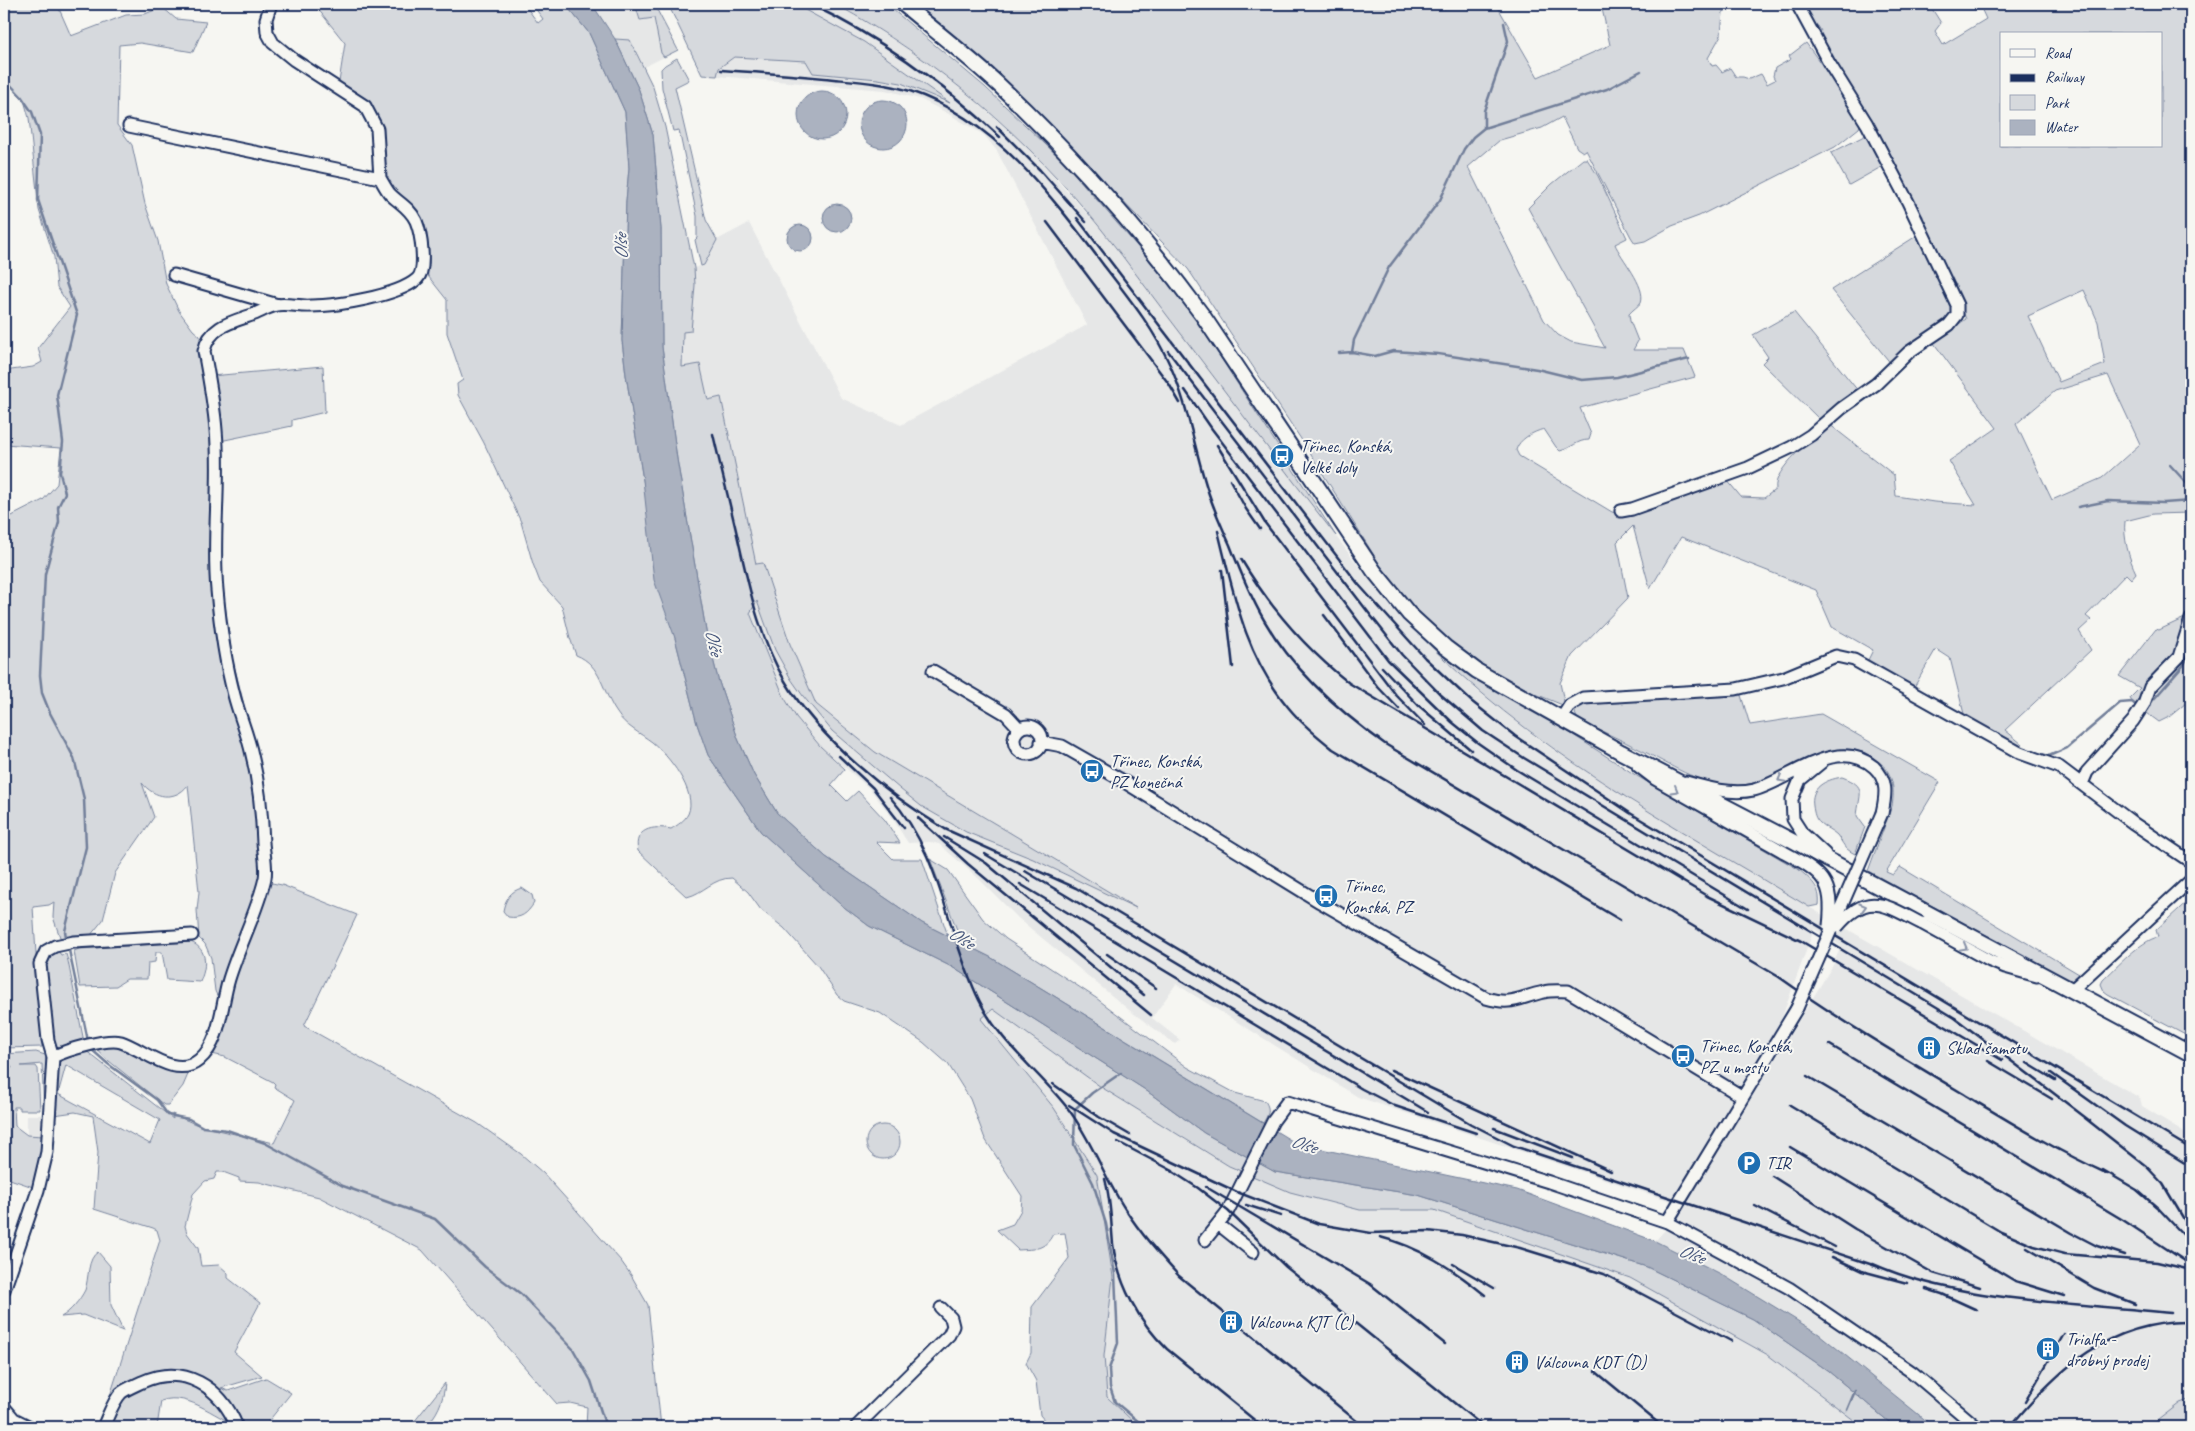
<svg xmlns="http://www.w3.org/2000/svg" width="2195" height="1431" viewBox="0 0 2195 1431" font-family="Caveat,sans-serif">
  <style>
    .built { fill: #e6e7e7 }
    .green { fill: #d6d9dd; stroke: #78849e; fill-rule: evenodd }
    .water { fill: #abb2c0; stroke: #717e99 }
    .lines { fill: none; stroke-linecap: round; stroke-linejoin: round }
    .stream { stroke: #717e99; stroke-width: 2.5 }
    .minor-casing { stroke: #1b2f5e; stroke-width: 15 }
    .major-casing { stroke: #1b2f5e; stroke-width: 18 }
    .minor { stroke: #f6f6f2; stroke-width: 11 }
    .major { stroke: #f6f6f2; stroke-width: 14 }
    .rail { stroke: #1b2f5e; stroke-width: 2.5 }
    .minor-bridge-casing { stroke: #1b2f5e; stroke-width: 15; stroke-linecap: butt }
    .minor-bridge { stroke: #f6f6f2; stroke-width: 11 }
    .oneway { stroke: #8892a8 }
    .labels { text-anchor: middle; stroke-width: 4; stroke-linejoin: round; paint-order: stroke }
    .poi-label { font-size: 18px; fill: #1b2f5e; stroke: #f6f6f2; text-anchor: start }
    .water-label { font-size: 19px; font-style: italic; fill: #46567b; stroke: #f6f6f2 }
  </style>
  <rect width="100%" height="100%" fill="#f6f6f2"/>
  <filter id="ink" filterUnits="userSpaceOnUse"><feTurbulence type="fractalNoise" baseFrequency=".02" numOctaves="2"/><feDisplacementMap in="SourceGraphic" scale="10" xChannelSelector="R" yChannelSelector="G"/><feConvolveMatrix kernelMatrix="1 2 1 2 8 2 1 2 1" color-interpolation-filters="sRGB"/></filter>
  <g filter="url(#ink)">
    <path class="built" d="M592,4H635L640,20L654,18L661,53L664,57L644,67L630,40L615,39Z
      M794,4H834L874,27L919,56L962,89L1025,145L1101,229L1367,577L1434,650L1479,692L1545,744L1636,804L1809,907L2140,1098L2142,1106L2191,1136V1427H1934L1819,1334L1721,1274L1655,1241L1665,1230L1748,1104L1833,965L1841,946L1814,929L1781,1020L1673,1202L1358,1097L1176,984L1152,1018L1180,1040L1175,1044L1129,1010L1018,918L978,878L939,844L930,842L908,843L891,816L870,789L820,746L796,717L784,697L750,612L757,601L775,650L791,679L803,696L832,731L900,789L921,806L966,832L1033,859L1130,905L875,752L816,704L790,644L763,563L756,564L721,397L708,400L682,367L683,331L693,303L694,268L704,265L717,240L749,223L841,398L901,425L1087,325L997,151L984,135L947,113L920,99L885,90L717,76L718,68L734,57L807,61L813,73L878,79L901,83L948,102L864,42Z
      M993,1009L1101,1087L1229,1166L1290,1192L1360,1210H1434L1630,1278L1768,1355L1863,1427H1139L1107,1397L1104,1356L1113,1277L1097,1175L1054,1108L980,1019Z
      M27,1115H41V1136L27,1135Z"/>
    <path class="green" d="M4,4H57L71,36L126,15L145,14L162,7L176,19L206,22L193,52L140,43L119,45L117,125L132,145L145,204L158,241L166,284L179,311L193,330L200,336L199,349L213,428L221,574L232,657L246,713L241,735L253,773L261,873L254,894L263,897L268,885L272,883L282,885L357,915L304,1026L477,1123L521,1154L543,1173L570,1203L621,1261L631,1275L648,1305L661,1427H586L587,1407L570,1403L557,1404L422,1250L319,1197L259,1182L239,1181V1178L223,1172H217L214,1179L205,1181L193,1194L185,1226L187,1233L198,1248L201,1266L219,1265L228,1273V1278L260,1303L234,1352L262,1376L221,1388L228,1391L266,1378L291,1393L264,1427C258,1427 250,1428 244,1427C220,1423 190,1390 161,1401L157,1427H107L115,1412L109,1399L160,1240L157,1230L153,1228L94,1209L98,1152L93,1116L75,1112L54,1115L56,1065C62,1054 73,1053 85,1050L173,1119L172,1114L200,1126L274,1143L295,1100L274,1087L275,1084L273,1082L225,1057L212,1054L219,1038V1000L215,991L211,958L205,944L199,938L197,910L199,892L188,785C175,802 154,798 142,783L154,817L115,873L103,920L90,936L61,940L53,917L54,902L49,905L33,907L42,1047L4,1048V860H7L4,520L43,500L57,484L61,448L4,444V371L33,367L42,362L38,348L70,307L57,287L54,257L39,210L29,118L24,100L4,78ZM66,1065L160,1120L150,1144L58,1094Z
      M314,4H524L538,23L543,19L532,4H565L589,33L625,112L629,168L626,201L622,341L626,375L643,480L675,638L697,724L708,755L761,832L840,904L869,926L952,967L1144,1089L1204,1133L1275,1172L1418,1195L1647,1267L1753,1319L1827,1370L1895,1427H1863L1768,1355L1630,1278L1434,1210H1360L1290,1192L1229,1166L1101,1087L993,1009L981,1019L1054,1108L1097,1175L1113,1277L1104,1356L1107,1397L1139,1427H1050L1040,1415L1036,1381L1026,1363L1031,1353L1032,1307L1069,1258L1065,1233L1053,1234C1045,1250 1035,1249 1018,1250L997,1230L1013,1224L1021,1210L1022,1196L985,1139L970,1099L948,1064L923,1042L880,1013L844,1001L837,995L818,966L784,928L761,910L748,892L732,878C713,878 704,893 687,897L638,851C633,829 653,825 671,829C678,825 684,821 688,814C698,792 668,755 652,742C640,733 625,726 617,713C602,692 602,665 576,655L570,638L562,606L540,582L533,564L521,522L484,443L458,395L457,384L463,380L447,333V300L428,276L423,238L390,191L381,169L369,104L339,82L345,43Z
      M635,4H654L678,50L664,57L661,53L654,18L640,20Z
      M668,4H794L864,42L950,103L901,83L878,79L813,73L806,61L734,57L719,68L717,76L702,75Z
      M835,4H886L985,87L1064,162L1182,298L1336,536C1284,470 1233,402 1182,335C1155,300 1129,264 1102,230C1028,138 938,60 835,4Z
      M915,4H1443L1444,9L1475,4H1496L1538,77L1610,45L1601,4H1741L1723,12L1721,35L1708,58L1712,66L1716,65L1722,72L1730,68L1736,77H1743L1749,79L1761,74L1767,84L1775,80L1773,76L1775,68L1791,59L1789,56L1806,43L1837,86L1860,125L1859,128L1835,147L1699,216L1672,226L1645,241L1635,243L1631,237L1586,150L1583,152L1577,148L1562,117L1542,128L1500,140L1468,167L1544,320L1558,335L1571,342L1605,348L1528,208L1552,184L1583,159H1587L1598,176L1627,238L1615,244C1620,257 1647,287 1641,302C1639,306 1632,310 1629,314L1630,321L1638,341L1633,350H1684L1695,377L1580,408L1591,434L1589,440C1577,440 1572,448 1560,451L1556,447L1544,429C1533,432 1519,439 1516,450L1519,456L1612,512L1623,515L1727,480L1741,497L1764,498L1776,489C1772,470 1815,436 1829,424L1894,475L1896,496L1934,502L1976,505L1949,461L1997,428L1933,342L1966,319L1954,290L1958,286L1952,282L1922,221L1923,216L1912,203L1817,37L1821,31L1818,26H1811L1800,4H1929L1941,23L1935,31L1943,45L1986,19L1979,4H2191V458L2189,460L2191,464V513L2153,514L2125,521C2123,537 2129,559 2136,573L2131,579L2126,574L2086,616L2091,620L2079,631L2091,650L2005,730L2022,744L2015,749L1965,718L1950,658L1936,649L1913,689L1867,662L1873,650L1832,627L1816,590L1681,537L1650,589L1633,526L1617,542L1628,598L1572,656L1560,683L1565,706L1511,684L1449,645L1397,592L1301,439L1188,269L1032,107ZM2001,34H2161V146H2001ZM2084,290L2098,322L2105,364L2059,382L2028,316ZM2108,375L2140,444L2102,478L2052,500L2016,424L2055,391Z
      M615,39L630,40L653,87L665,127L694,268L695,285L691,331L683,332L682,367L700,364L708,400L721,397L756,564L763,563L790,644L816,704L875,752L1136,908L1033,859L966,832L921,806L900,789L832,731L803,696L791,679L775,650L757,601L750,613L784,697L796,717L820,746L845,769L831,785L847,801L858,791L885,820L900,843L876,842L893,859H922L948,936L922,923L826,857L777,813L754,775L738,739L718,679L706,631L677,459L662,347L661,229L653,135L639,90Z
      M677,58L689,80L675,87L706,220L717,240L704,265L701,266L695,240L697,238V216L679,130L673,131L662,88L661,69L665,65Z
      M1866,135L1883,163V166L1849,185L1831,153Z
      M1918,235L1952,303V318L1892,365L1831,290Z
      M1794,312L1859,392L1821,421L1762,363L1768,357L1753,335Z
      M323,366L325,412L292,420V426L220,441L211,376Z
      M2191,615V699L2169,717L2159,722L2132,702L2130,698L2140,688L2119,676L2156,629L2159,630Z
      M1414,629L1458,665L1539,713L1637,776L1798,869C1811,880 1821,887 1819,905L1809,907C1671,824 1526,748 1414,629Z
      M1740,692L1750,725L1821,714L1940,782L1886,872L1893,875L1900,867L2079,974L2071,981L1868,871L1892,806C1895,790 1893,772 1879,762C1826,720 1782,794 1723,785C1693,781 1664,761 1637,748C1618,738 1598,730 1579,720C1574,715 1574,709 1578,704Z
      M1842,777C1868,786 1859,794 1857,816L1865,827L1855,854C1843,848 1844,844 1837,835C1832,830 1825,828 1820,823C1815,819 1814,813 1813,806C1810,787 1825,780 1842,777Z
      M930,859L948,870L983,919L1006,939L1096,998L1187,1067L1235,1093L1265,1101C1271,1110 1268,1115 1263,1123L990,957L962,943Z
      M522,888L532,895L534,903C527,914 521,919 508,917L503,911C505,900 510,891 522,888Z
      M2191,898V1038L2108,994L2104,991L2101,984L2103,980C2117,967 2140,941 2158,937L2156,930Z
      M191,942C209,950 206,968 200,982L167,980L162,952H156L155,962L148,963L147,979H127L116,986L80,987L74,951L79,949Z
      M58,951L61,955L66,954L68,961L84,1042L60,1049H57L55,1045C51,1022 39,975 50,955Z
      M116,1045L189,1072L183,1086L168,1105H164L104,1057L95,1047Z
      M36,1052L45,1055L47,1063L45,1115H44L42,1064L21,1066H36L38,1069L40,1110H20V1107H14L15,1126L27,1135L43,1136L40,1164L33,1187L4,1177V1070L11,1069L12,1067H4V1054Z
      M866 1142a17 17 0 1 1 34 0a17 17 0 1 1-34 0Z
      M98,1252L110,1266L111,1305L123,1331L83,1315L61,1317C70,1312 80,1300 85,1290C89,1279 87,1258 98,1252Z
      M445,1383C444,1399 437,1417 424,1427H410Z
      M2191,1399V1427H2149L2180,1403Z"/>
    <path class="water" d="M565,4H592L615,39L639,90L653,135L661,229L662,347L677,459L706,631L718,679L738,739L754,775L777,813L826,857L922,923L990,957L1297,1144L1517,1190L1655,1241L1721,1274L1819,1334L1934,1427H1895L1827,1370L1753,1319L1647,1267L1418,1195L1275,1172L1204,1133L1144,1089L952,967L869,926L840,904L761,832L708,755L697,724L675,638L654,580L643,480L626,375L622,340L626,201L629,168L625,112L589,33Z
      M798 115a24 24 0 1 1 48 0a24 24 0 1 1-48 0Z
      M859 124a24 24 0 1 1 48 0a24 24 0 1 1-48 0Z
      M823 218a14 14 0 1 1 28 0a14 14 0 1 1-28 0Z
      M787 238a13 13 0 1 1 26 0a13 13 0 1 1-26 0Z"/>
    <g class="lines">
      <path class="stream" d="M4,78L21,96L32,112L40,135L38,200L77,315L57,395L63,442L60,473L65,493L58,507L59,522L45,574L40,675L42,693L50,713L74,758L84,799L86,847L65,931L66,937
        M1484,128V111L1508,41L1504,23
        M1352,352L1375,356L1393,351L1438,354L1537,369L1582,380L1617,377L1689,359
        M1339,353L1352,352L1354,340L1389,267L1440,200L1464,149L1473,137L1484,128L1607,89L1641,71
        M2170,465L2191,488
        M2078,507L2108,501L2164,503L2191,501
        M2147,707L2183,666L2191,652
        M2027,750L2049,756L2067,748L2120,703L2132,702L2138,707
        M69,950L88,1041
        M91,1049L108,1064L157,1100L168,1115L189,1119L203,1127L227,1130L265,1143L343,1186L435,1219L485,1267L521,1294L573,1349L591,1381L606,1427
        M1121,1073L1092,1093L1075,1109L1074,1145L1093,1183L1106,1224L1115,1274L1118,1343L1109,1369L1110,1387L1115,1402L1145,1427
        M1847,1410L1855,1391
        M2184,1427L2191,1420"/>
      <g class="minor-casing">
        <path id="minor" d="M129,126L380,178L377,129L365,106L294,60L273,43L267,32L266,19L271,4
          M174,275L278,305
          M1621,511L1632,509L1748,468L1792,447L1811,435L1842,408L1876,384L1909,352L1949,325L1957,315V305L1908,202L1867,124L1829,63L1797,4
          M933,671L1006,714L1019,728
          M1561,719L1570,705L1583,698L1736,689L1783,678L1836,656L1854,660L2020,753L2059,767L2133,823L2191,862
          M1014 740a14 14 0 1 1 28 0a14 14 0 1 1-28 0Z
          M1041,742L1062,746L1118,778L1320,902L1486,998C1513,1006 1519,997 1544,992C1551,990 1560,991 1568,991L1743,1097
          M1822,762L1800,780L1792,799L1793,819L1802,833L1825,854
          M1638,766L1655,779L1784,852
          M1686,782C1707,788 1732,795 1754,790C1790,780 1837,735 1874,767C1888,780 1886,795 1882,813
          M2082,784L2087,772L2133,721L2144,704L2150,687L2179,657L2191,619
          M1921,923L1990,961L2005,967L2037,976
          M2072,990L2191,880
          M53,1057C66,1050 107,1038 121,1042C143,1049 176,1080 199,1060C221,1042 221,1005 229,979C239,946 258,910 265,878C267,868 264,854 263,843C262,813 259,784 252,755C248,735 239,715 234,695C225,661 220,625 217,590C212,537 221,483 216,430C214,404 209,378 204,351C209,327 231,322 252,315C260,312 268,307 277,305C287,303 300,307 311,306C336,306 398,296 417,279C427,270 421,233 416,221C410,208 399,203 390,194C386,189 383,183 380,178
          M1667,1222L1797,1008
          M1218,1224L1253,1252
          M1205,1240L1228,1211L1273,1121L1287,1102L1549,1182L1667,1222L1789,1288L1912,1372L1977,1427
          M4,1290L38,1190L47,1152L53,1057L48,1040L40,964L46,951L55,946L74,942L192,935
          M4,1407L14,1419L30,1427
          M103,1427C108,1417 113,1401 121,1393C126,1389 136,1385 142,1382C184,1363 221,1387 237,1427
          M856,1427L949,1335L953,1326L951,1318L941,1308"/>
      </g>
      <g class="major-casing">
        <path id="major" d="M903,4C935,31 968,56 999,85C1074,156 1142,233 1203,316L1374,571L1409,614L1445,647L1477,671L1621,752L1836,864L2191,1054"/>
      </g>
      <use href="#minor" class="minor"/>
      <use href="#major" class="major"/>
      <path class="rail" d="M810,4C879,37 944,84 1000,137
        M721,70C756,72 790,75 824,78C853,81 882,82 910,91C995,119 1054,199 1105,267C1129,298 1154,329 1170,365C1188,405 1194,447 1207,488C1213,508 1222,527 1230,545C1240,571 1250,596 1264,620C1294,671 1337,710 1385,744L1779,977C1838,1019 1900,1056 1962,1093C2010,1122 2057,1151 2108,1174
        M997,127L1040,170L1086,222
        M1077,218L1359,585L1425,658L1471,701L1515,736L1630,813L2191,1149
        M1047,222L1169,384L1180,403
        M1168,351L1368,612L1402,655L1440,694L1483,731L1524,758L1955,1018L2090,1121
        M1185,390L1212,429L1388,660L1452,722L1478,743L1517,770L1748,909
        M713,434C722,473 732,512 741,552C751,596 761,641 785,681C821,741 886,793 945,829L1076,888L1471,1124L1514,1146L1879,1267
        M1217,445L1265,523L1396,695L1425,725
        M1230,480L1246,509L1260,529
        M1218,531C1234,595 1245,655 1288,707C1301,723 1317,736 1333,749L1620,920
        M1241,559C1270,608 1305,648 1349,683L1707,896L1801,941L2002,1060
        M1222,570L1233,667
        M1324,615L1377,686L1399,709
        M1382,667L1418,705L1471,750
        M839,756L873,788L904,828
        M890,797C941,853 947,934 979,1000C1000,1044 1040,1072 1069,1110C1092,1141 1104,1177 1125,1209C1141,1234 1159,1254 1179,1276L1364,1427
        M918,818L968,864L1151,1015
        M944,837L986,863L1144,995
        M985,854L1030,881
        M1025,871L1428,1112
        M1020,884L1362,1089L1395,1106L1476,1133
        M1107,954L1156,988
        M1830,1045L2123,1220L2191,1265
        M1988,1061L2052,1099
        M2027,1063L2055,1080
        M1391,1070L1611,1171
        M2051,1073L2125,1126L2191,1167
        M1807,1076L2072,1233L2097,1246L2125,1255
        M1053,1084L1099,1117L1130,1135
        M1069,1105L1114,1134L1237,1192L1319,1224L1371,1233L1428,1231L1462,1235L1520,1248L1604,1274L1731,1341
        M1790,1105L2001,1232L2034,1246L2065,1254L2157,1262L2191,1270
        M2085,1118L2146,1166L2163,1184L2191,1231
        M1494,1128L1573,1158
        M1118,1142L1173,1171
        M1790,1147L2015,1281L2064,1296
        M1167,1168L1198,1188L1228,1211L1286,1267L1484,1427
        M2103,1170L2137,1190L2159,1209L2191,1243
        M1772,1176L1855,1229L1933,1273L1980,1287
        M1105,1179C1111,1201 1111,1223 1113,1244C1118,1284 1139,1322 1167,1349L1263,1427
        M1206,1187L1370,1284L1445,1344
        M1246,1205L1281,1216
        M1755,1206L1835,1247
        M1380,1237C1420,1247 1453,1269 1485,1295
        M2027,1248L2094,1288L2135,1304
        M1832,1257L1862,1271L1907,1283
        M1453,1264L1494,1288
        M1873,1264C1962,1303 2075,1302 2171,1313
        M1926,1289L1942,1294L1977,1310
        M1595,1371L1663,1427
        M2025,1402L2064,1334
        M2010,1427C2058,1369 2110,1320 2191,1322"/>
      <g class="minor-bridge-casing">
        <path id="minor-bridge" d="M1784,852C1823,873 1834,880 1829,926
          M1837,927C1868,890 1885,905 1921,923
          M1797,1008L1882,813"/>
      </g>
      <use href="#minor-bridge" class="minor-bridge"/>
    </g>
    <defs><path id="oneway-chevron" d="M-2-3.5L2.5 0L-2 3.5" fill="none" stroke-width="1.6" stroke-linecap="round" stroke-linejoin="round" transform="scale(1.25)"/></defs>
    <g class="oneway">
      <use href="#oneway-chevron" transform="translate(1781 779) rotate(151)"/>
      <use href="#oneway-chevron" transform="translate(1675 790) rotate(30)"/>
      <use href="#oneway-chevron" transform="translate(1863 907) rotate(-17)"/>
      <use href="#oneway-chevron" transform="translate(1964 947) rotate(29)"/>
    </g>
  </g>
  <defs>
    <g id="bus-disc" transform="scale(1.25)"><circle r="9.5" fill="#1f6fb2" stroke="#f6f6f2"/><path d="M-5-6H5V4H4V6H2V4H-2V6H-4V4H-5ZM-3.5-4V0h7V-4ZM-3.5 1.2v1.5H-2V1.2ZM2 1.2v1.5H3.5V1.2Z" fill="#fff"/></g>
    <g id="building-disc" transform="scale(1.25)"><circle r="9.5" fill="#1f6fb2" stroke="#f6f6f2"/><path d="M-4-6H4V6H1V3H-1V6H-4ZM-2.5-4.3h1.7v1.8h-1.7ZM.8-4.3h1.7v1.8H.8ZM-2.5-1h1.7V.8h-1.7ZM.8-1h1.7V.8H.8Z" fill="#fff"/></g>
    <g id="parking-disc" transform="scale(1.25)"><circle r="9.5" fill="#1f6fb2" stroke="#f6f6f2"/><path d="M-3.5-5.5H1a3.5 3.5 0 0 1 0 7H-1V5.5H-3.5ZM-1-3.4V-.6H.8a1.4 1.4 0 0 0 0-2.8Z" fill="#fff"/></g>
  </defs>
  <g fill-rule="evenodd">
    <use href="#bus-disc" x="1282" y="456"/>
    <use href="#bus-disc" x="1092" y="771"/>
    <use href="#bus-disc" x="1326" y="896"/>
    <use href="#building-disc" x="1929" y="1048"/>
    <use href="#bus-disc" x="1683" y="1056"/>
    <use href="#parking-disc" x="1749" y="1163"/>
    <use href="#building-disc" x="1231" y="1322"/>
    <use href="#building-disc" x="2048" y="1349"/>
    <use href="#building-disc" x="1517" y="1362"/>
  </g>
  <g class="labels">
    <g class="poi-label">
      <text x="1300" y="452">Třinec, Konská,<tspan x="1300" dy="21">Velké doly</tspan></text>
      <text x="1110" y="767">Třinec, Konská,<tspan x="1110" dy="21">PZ konečná</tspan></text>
      <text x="1344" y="892">Třinec,<tspan x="1344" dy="21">Konská, PZ</tspan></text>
      <text x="1700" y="1052">Třinec, Konská,<tspan x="1700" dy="21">PZ u mostu</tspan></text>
      <text x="1946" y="1054">Sklad šamotu</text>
      <text x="1766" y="1169">TIR</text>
      <text x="1248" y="1328">Válcovna KJT (C)</text>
      <text x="2066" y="1345">Trialfa -<tspan x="2066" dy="21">drobný prodej</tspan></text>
      <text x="1534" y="1368">Válcovna KDT (D)</text>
    </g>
    <g class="water-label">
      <text transform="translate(620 247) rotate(-92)" y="7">Olše</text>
      <text transform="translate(715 642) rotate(78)" y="7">Olše</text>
      <text transform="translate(962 937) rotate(31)" y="7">Olše</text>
      <text transform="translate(1304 1143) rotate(18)" y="7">Olše</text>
      <text transform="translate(1692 1253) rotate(21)" y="7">Olše</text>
    </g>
  </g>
  <rect width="2195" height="1431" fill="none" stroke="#f6f6f2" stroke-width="20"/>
  <rect x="10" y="10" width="2175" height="1411" fill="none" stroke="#1b2f5e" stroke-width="2" filter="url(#ink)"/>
  <rect x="2000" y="32" width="162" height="115" fill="#f6f6f2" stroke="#9ea6b7"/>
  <rect x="2010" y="49" width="25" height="8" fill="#f6f6f2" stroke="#9ea6b7"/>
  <text x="2045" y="58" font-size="15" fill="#1b2f5e">Road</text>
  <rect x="2010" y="74" width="25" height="8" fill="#1b2f5e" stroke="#9ea6b7"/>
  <text x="2045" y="82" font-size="15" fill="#1b2f5e">Railway</text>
  <rect x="2010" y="95" width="25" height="15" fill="#d6d9dd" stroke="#9ea6b7"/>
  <text x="2045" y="108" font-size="15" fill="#1b2f5e">Park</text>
  <rect x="2010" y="120" width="25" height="15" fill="#abb2c0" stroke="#9ea6b7"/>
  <text x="2045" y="132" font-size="15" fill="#1b2f5e">Water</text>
</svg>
